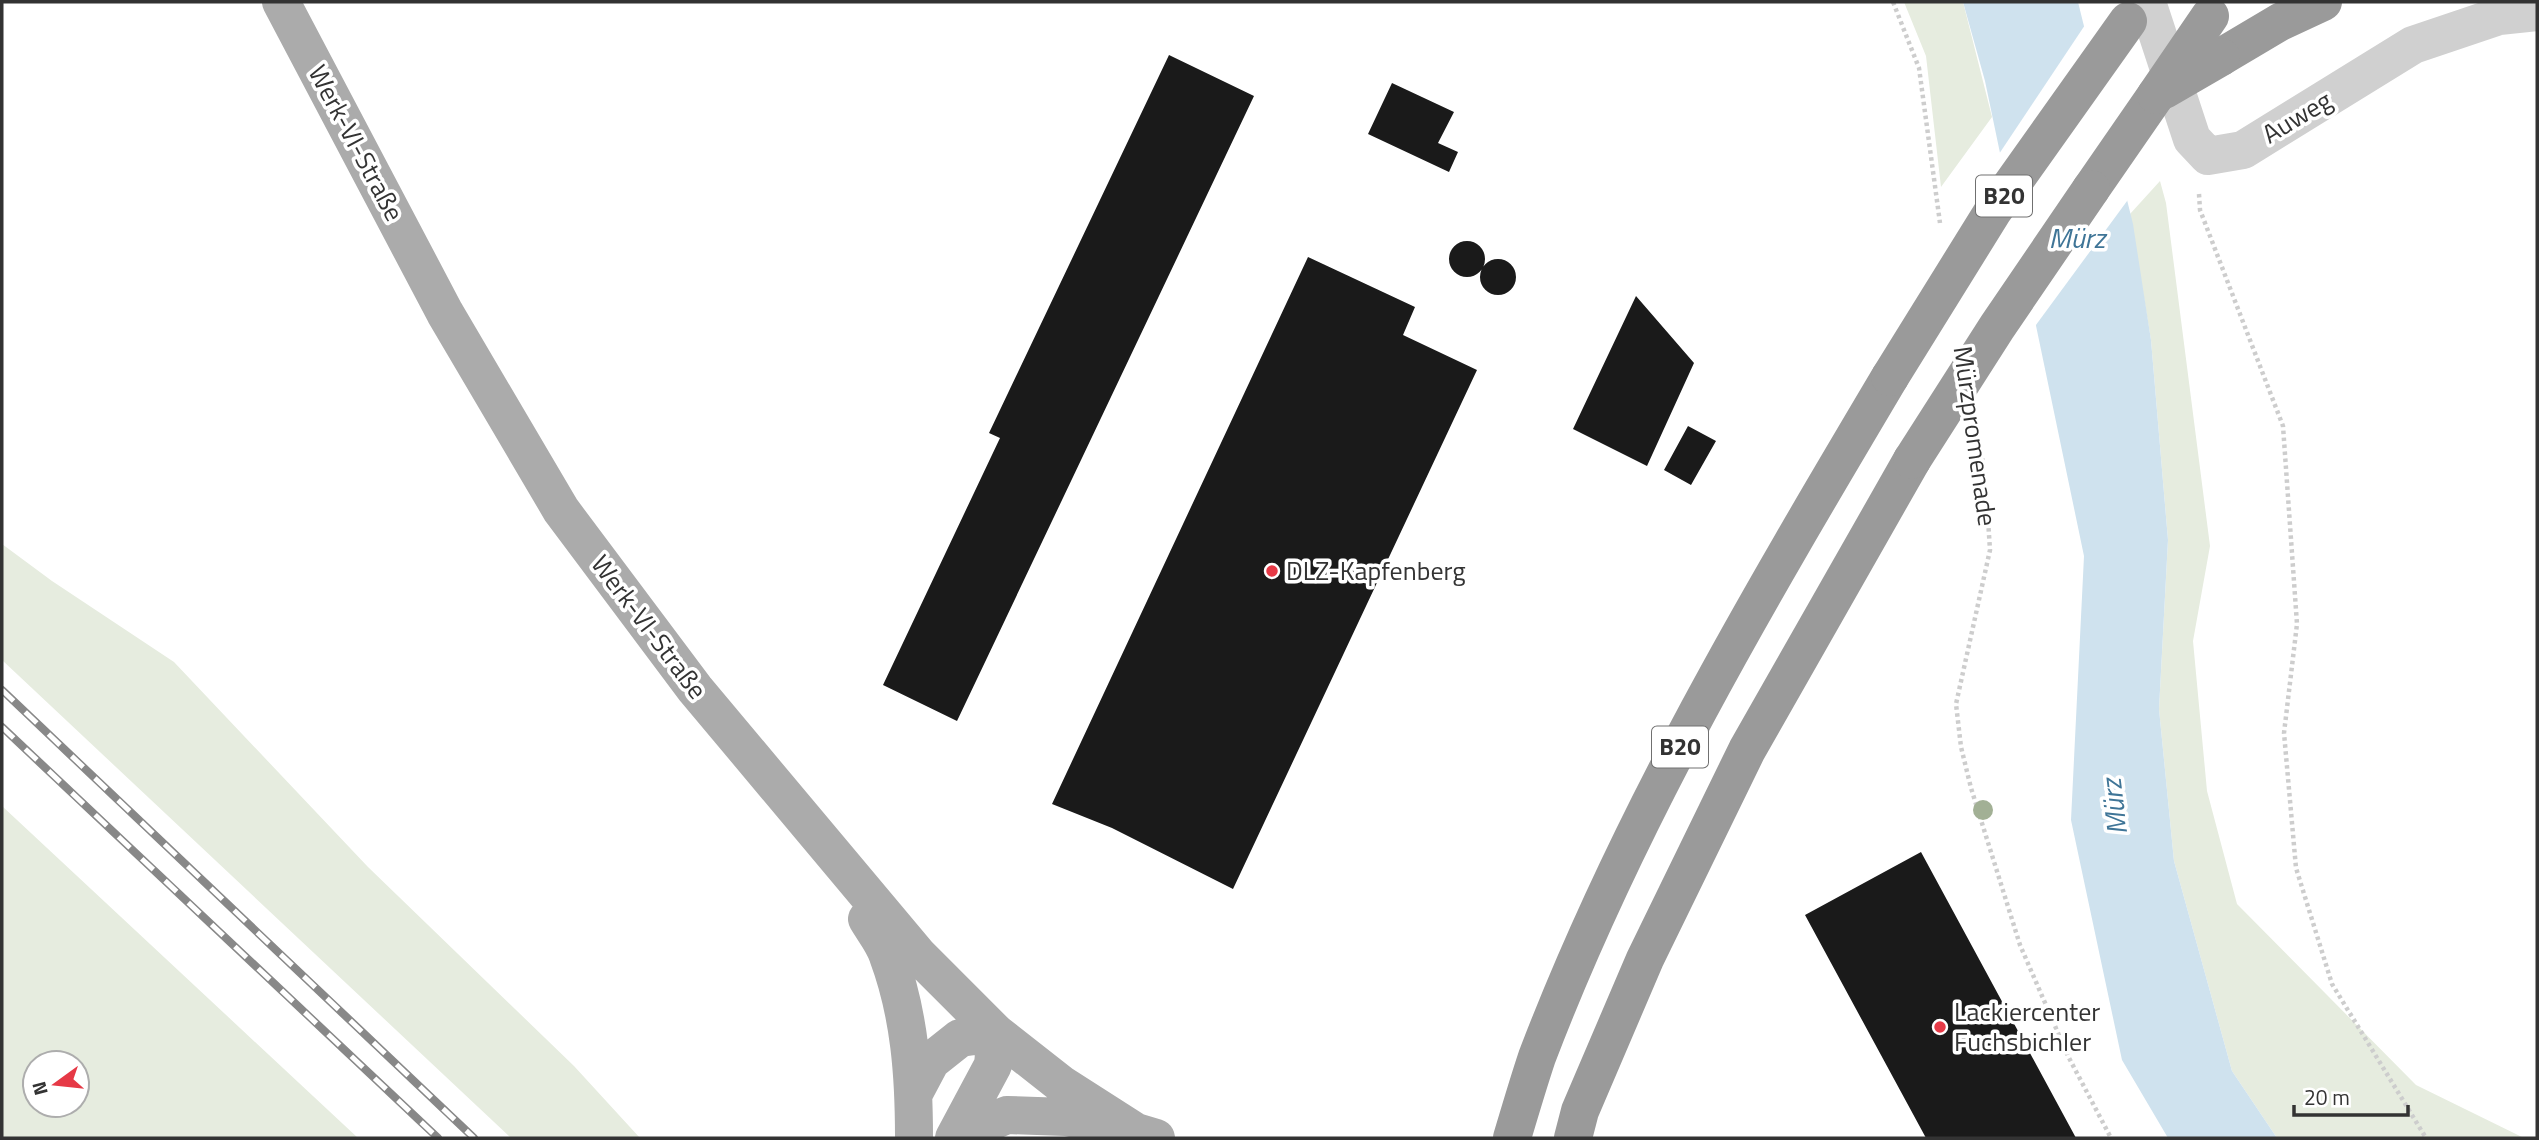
<svg xmlns="http://www.w3.org/2000/svg" width="2539" height="1140" viewBox="0 0 2539 1140" font-family="'Titillium Web',sans-serif">
  <style>
    .green { fill: #e6ecdf; fill-rule: evenodd }
    .water { fill: #cfe2ee }
    .pier { fill: #fff }
    .building { fill: #1a1a1a }
    .lines { fill: none; stroke-linecap: round; stroke-linejoin: round }
    .path { stroke: #cdcdcd; stroke-width: 4.5; stroke-dasharray: 3.5 3.5; stroke-linecap: butt }
    .minor { stroke: #d0d0d0; stroke-width: 38 }
    .major { stroke: #ababab; stroke-width: 38 }
    .highway { stroke: #9a9a9a; stroke-width: 38 }
    .rail-casing { stroke: #888; stroke-width: 8 }
    .rail { stroke: #fff; stroke-width: 5; stroke-dasharray: 16; stroke-linecap: butt }
    .highway-bridge { stroke: #9a9a9a; stroke-width: 38 }
    .tree { fill: #a2b095 }
    .poi-dot { fill: #e63946; stroke: #fff; stroke-width: 2.5 }
    .labels { text-anchor: middle; stroke-width: 7; stroke-linejoin: round; paint-order: stroke }
    .shield { fill: #fff; stroke: #707070; stroke-width: 2 }
    .shield-label { font-size: 24px; font-weight: bold; fill: #333 }
    .street-label { font-size: 26px; fill: #333; stroke: #fff }
    .poi-label { font-size: 26px; fill: #333; stroke: #fff; text-anchor: start }
    .water-label { font-size: 28px; font-style: italic; fill: #3f7597; stroke: #fff }
  </style>
  <rect width="100%" height="100%" fill="#fff"/>
  <path class="green" d="M1904,2H1963L1992,117L1941,187L1926,56Z
    M2160,181L2166,203L2210,546L2193,641L2207,791L2237,904L2416,1085L2524,1138H2277L2232,1071L2174,861L2159,709L2168,540L2151,340L2130,214Z
    M2,544L52,581L174,662L368,867L574,1066L640,1138H511L2,660Z
    M2,806L358,1138H2ZM77,1063V1105H35V1063Z"/>
  <path class="water" d="M1963,2H2078L2133,224L2151,340L2168,540L2159,709L2174,861L2232,1071L2277,1138H2168L2122,1060L2071,820L2084,556L1985,81Z"/>
  <path class="pier" d="M2087,22L2130,197L2033,329L1997,157Z"/>
  <path class="building" d="M1169,55L1254,96L957,721L883,685L1000,438L989,433Z
    M1392,83L1454,112L1438,143L1458,152L1449,172L1368,134Z
    M1449 259a18 18 0 1 1 36 0a18 18 0 1 1-36 0Z
    M1308,257L1415,307L1403,335L1477,370L1233,889L1112,828L1052,804Z
    M1480 277a18 18 0 1 1 36 0a18 18 0 1 1-36 0Z
    M1636,296L1694,363L1647,466L1573,429Z
    M1688,426L1716,441L1691,485L1664,470Z
    M1921,852L2076,1138H1926L1805,915Z"/>
  <g class="lines">
    <path class="path" d="M1893,2L1919,68L1940,223
      M2199,194L2200,210L2283,426L2297,624L2284,733L2296,868L2332,984L2426,1138
      M1977,431L1985,473L1990,550L1956,704L1961,747L1971,788L2020,945L2068,1056L2111,1138"/>
    <path class="minor" d="M2147,2L2192,139L2208,156L2243,150L2413,45L2499,16L2537,12"/>
    <path class="major" d="M281,2L445,313L561,510L695,689L918,955L996,1033L1061,1084L1136,1132L1156,1138
      M867,919C874,931 884,943 888,956C910,1015 914,1077 914,1138
      M914,1093L931,1061L960,1038L996,1033
      M954,1138L993,1065L996,1033
      M962,1138L983,1125L1007,1115L1066,1117L1114,1127"/>
    <path class="highway" d="M2221,57L2280,22L2323,2
      M2091,189L2156,95
      M1512,1138C1520,1111 1528,1084 1537,1057C1628,818 1760,596 1890,377
      M1573,1138L1580,1111L1645,959L1747,750L1912,460"/>
    <g class="rail-casing">
      <path id="rail" d="M2,690L474,1138
        M2,727L438,1138"/>
    </g>
    <use href="#rail" class="rail"/>
    <path class="highway-bridge" d="M2164,90L2221,57
      M2156,95L2210,16
      M1890,377L1993,211L2128,21
      M1912,460L1997,327L2091,189"/>
  </g>
  <circle class="tree" cx="1983" cy="810" r="10"/>
  <g class="poi-dot">
    <circle cx="1272" cy="571" r="7"/>
    <circle cx="1940" cy="1027" r="7"/>
  </g>
  <g class="labels">
    <g class="shield">
      <rect x="1976" y="175.5" width="56" height="41" rx="5"/>
      <rect x="1652" y="726.5" width="56" height="41" rx="5"/>
    </g>
    <g class="shield-label">
      <text x="2004" y="204">B20</text>
      <text x="1680" y="755">B20</text>
    </g>
    <g class="street-label">
      <text transform="translate(2297 117) rotate(-31)" y="9">Auweg</text>
      <text transform="translate(356 143) rotate(62)" y="9">Werk-VI-Straße</text>
      <text transform="translate(1975 436) rotate(82)" y="9">Mürzpromenade</text>
      <text transform="translate(649 627) rotate(53)" y="9">Werk-VI-Straße</text>
    </g>
    <g class="poi-label">
      <text x="1286" y="580">DLZ-Kapfenberg</text>
      <text x="1954" y="1021">Lackiercenter<tspan x="1954" dy="30">Fuchsbichler</tspan></text>
    </g>
    <g class="water-label">
      <text x="2077" y="248">Mürz</text>
      <text transform="translate(2114 807) rotate(-97)" y="10">Mürz</text>
    </g>
  </g>
  <rect width="2539" height="1140" fill="none" stroke="#333333" stroke-width="7"/>
  <g transform="translate(56 1084) rotate(255)"><circle r="33" fill="#ffffff" stroke="#adadad" stroke-width="2"/>
  <path d="M0-5L12 26L0 18L-12 26Z" fill="#e63946"/>
  <text y="-10" font-size="19" font-weight="bold" text-anchor="middle" fill="#333333">N</text>
  </g>
  <path d="M2294 1105v10h114v-10" fill="none" stroke="#333333" stroke-width="3.5"/>
  <text x="2304" y="1105" font-size="21" fill="#333333" stroke="#ffffff" stroke-width="5" paint-order="stroke">20 m</text>
</svg>
